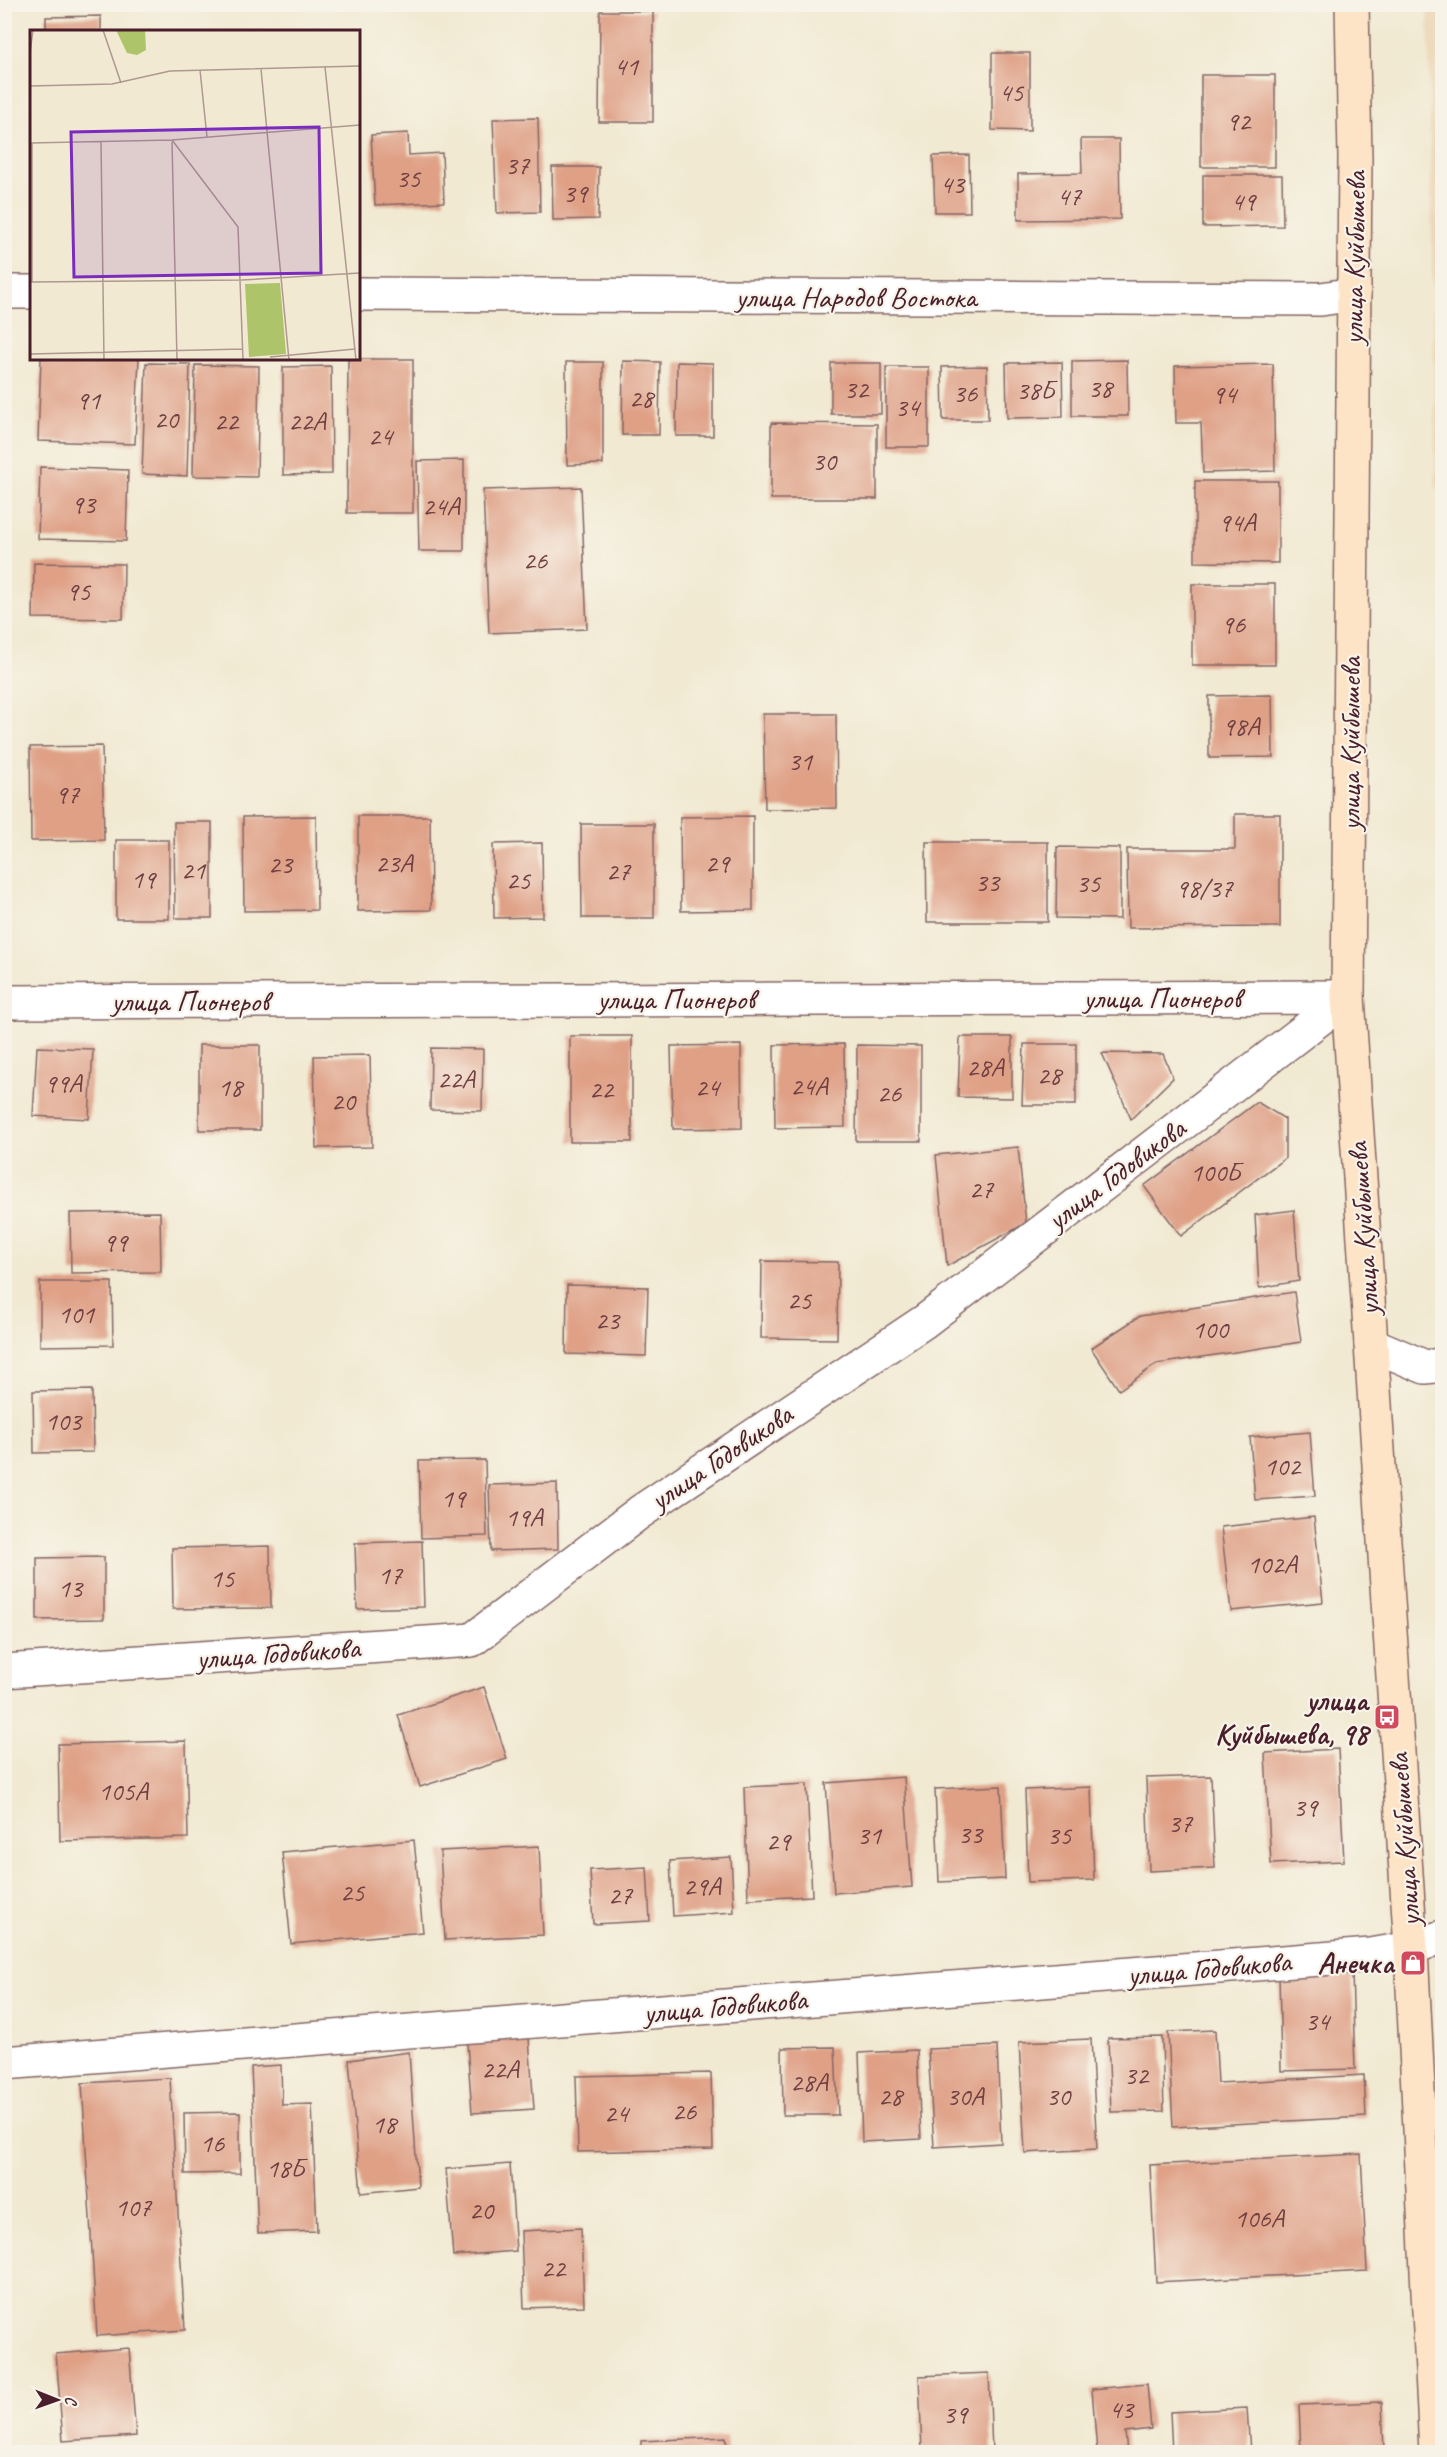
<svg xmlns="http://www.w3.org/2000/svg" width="1447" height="2457" viewBox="0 0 1447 2457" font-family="Caveat,sans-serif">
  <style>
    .built { fill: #ecd8ba }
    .building { fill: #dfa086 }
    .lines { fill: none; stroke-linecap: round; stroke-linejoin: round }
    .street-casing { stroke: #846665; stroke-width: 36 }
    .secondary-casing { stroke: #846665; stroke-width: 36 }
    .street { stroke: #fff; stroke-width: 33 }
    .secondary { stroke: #fee4c6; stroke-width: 33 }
    .labels { text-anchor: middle; stroke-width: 4.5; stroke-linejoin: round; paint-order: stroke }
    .number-label { font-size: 27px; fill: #6f3f42 }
    .street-label { font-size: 30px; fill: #4a1f2b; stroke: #f7f3e8 }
    .poi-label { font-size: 30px; font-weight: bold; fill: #4a1f2b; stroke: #f7f3e8; text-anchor: end }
    .inset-road { fill: none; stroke: #ae988f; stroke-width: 1.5 }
    .view { fill: #7b2cbf; fill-opacity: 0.15; stroke: #7b2cbf; stroke-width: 3 }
    .inset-edge { fill: none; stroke: #4a1f2b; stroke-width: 3 }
  </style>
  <rect width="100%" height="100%" fill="#f7f3e8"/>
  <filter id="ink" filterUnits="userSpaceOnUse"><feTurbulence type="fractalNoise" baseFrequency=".0167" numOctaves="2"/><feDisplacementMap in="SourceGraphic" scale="12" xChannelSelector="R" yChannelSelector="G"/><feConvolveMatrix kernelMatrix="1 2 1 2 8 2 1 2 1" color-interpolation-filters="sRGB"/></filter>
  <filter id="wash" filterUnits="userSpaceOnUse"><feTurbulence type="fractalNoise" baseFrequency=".008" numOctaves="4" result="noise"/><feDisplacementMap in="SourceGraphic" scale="24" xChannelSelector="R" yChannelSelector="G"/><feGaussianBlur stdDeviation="1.35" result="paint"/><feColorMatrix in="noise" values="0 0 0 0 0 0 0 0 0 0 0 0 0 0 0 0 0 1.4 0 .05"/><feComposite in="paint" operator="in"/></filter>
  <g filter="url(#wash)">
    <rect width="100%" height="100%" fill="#f1e9d1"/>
    <path class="built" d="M1428,5H1442V488H1436Z"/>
    <g id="blocks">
      <path class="building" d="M600,11H653V122H599Z
        M101,16V32H46V17Z
        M992,53H1030V131L992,130Z
        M1201,75H1275V167H1201Z
        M538,118L540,212L497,213L493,119Z
        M408,133L409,155L442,153L444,202L375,205L371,135Z
        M1081,139H1119L1120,219L1018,220V174L1082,173Z
        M969,155L970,212H935L933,156Z
        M552,167H599L598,219L553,220Z
        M1203,175H1282L1283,226L1203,227Z
        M41,358H139L135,444L38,441Z
        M348,359H413V513H347Z
        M1127,360L1128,416H1072V361Z
        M623,361L660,362L659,435H622Z
        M566,362H603V464L567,465Z
        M677,362L713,363V436H676Z
        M1062,362L1063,417L1007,418L1006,363Z
        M146,363L190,364L187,476L142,474Z
        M831,363H881V414H831Z
        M1273,364L1275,471L1203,473L1201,423H1176L1175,366Z
        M195,365L259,366L257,477L193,476Z
        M331,366L332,474L283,475V367Z
        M987,366L988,420H943L942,367Z
        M886,367H929V447H886Z
        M771,423L877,424V499H771Z
        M464,460V551H419L417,461Z
        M40,467L128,470L126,541L38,539Z
        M1195,481H1278V563L1195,562Z
        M581,487L587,629L489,633L483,490Z
        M34,563L124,564L123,619L33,618Z
        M1192,584H1275V665H1192Z
        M1272,695L1273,757L1209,758V696Z
        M763,714H836L837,808L765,809Z
        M102,746L104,840L31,841L30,747Z
        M1235,814H1280V927L1128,928L1127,849H1235Z
        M316,816L317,910L244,911L243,817Z
        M358,816H430L431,910L358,911Z
        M753,816V910L681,911L680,817Z
        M174,822H212V918H175Z
        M581,824H654V918H582Z
        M116,840H169V919H116Z
        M926,842H1048V922H927Z
        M542,843L543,917L494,918L493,844Z
        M1057,847L1120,848V919L1056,918Z
        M570,1036H632V1142H570Z
        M960,1037H1012V1098L958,1097Z
        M844,1044L845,1127L775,1128L774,1045Z
        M1024,1044H1076V1105H1022Z
        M199,1045H260V1130H199Z
        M741,1045L742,1128L673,1129L671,1046Z
        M857,1045L921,1046V1141H856Z
        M37,1047L93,1049L89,1119L33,1116Z
        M431,1048L483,1049L482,1111L430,1110Z
        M1102,1053L1163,1054L1173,1078L1131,1119Z
        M370,1055L372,1147L316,1148L314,1056Z
        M1257,1102L1285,1119V1158L1181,1236L1144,1186Z
        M1018,1147L1026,1223L947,1266L936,1155Z
        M1294,1210L1299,1281L1259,1288L1255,1215Z
        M160,1212L161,1272L71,1273L70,1213Z
        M762,1261L838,1262L837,1339L761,1338Z
        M40,1282H112L113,1345L40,1346Z
        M567,1285L648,1287L646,1356L566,1354Z
        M1294,1292L1301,1342L1157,1364L1119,1390L1091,1348L1140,1316Z
        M92,1390L93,1452L34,1453L33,1391Z
        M1310,1432L1315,1496L1255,1500L1250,1437Z
        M485,1460L487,1536L421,1538L419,1461Z
        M557,1483L558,1549L491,1551L489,1485Z
        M1314,1517L1323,1602L1231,1611L1221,1527Z
        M422,1541L424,1607L357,1609L355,1543Z
        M270,1546L271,1608L173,1609L172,1548Z
        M104,1557V1619L37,1620V1558Z
        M484,1687L507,1759L420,1787L398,1715Z
        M186,1741L188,1838L60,1841L58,1744Z
        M1338,1749L1344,1861L1271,1864L1265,1753Z
        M1211,1776L1215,1868L1149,1871L1146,1778Z
        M904,1777L912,1887L834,1893L826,1783Z
        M807,1784L812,1896L748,1899L744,1787Z
        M1001,1786L1005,1879L939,1882L935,1789Z
        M1091,1787L1094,1880L1028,1882L1025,1790Z
        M414,1840L423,1932L291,1944L282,1852Z
        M539,1846L543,1935L445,1940L440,1851Z
        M731,1857L734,1912L673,1916L670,1861Z
        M647,1867L650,1921L593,1924L590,1870Z
        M1352,1972L1355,2069L1281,2071L1279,1973Z
        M528,2024L534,2109L472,2113L466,2030Z
        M1215,2030L1218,2083L1364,2075L1366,2117L1173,2127L1168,2032Z
        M1162,2037L1164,2111L1111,2112L1108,2038Z
        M1091,2039L1097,2149L1025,2153L1019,2042Z
        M997,2046L1001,2143L934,2147L928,2049Z
        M835,2047L838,2115H783L782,2048Z
        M917,2050L921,2139L862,2142L859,2053Z
        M409,2052L418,2187L361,2193L349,2060Z
        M281,2065L282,2105L312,2104L317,2231L258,2233L251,2067Z
        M711,2073L713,2149L578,2152L576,2076Z
        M170,2078L185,2330L97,2336L82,2083Z
        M240,2112V2173L185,2174L184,2113Z
        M1361,2154L1367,2271L1156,2282L1150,2165Z
        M510,2164L516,2251L453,2256L446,2169Z
        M581,2228L584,2306L524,2308L521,2231Z
        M129,2348L136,2436L63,2441L56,2354Z
        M989,2373L992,2452H922L919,2376Z
        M1147,2384L1151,2429L1125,2432L1127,2452H1097L1092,2389Z
        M1382,2402L1384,2452H1301L1299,2405Z
        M1247,2408L1250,2452H1172L1170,2412Z
        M726,2437L727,2452H641V2441Z"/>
    </g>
  </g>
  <g filter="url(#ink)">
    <use href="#blocks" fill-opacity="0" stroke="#846665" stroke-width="1.5"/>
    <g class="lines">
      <g class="street-casing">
        <path id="street" d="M4,292H32
          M358,294L1321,299L1354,294
          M4,1002L1348,997
          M1371,1344L1425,1367L1442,1365
          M4,1671L472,1640L640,1512L925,1321L1348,997
          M4,2063L1371,1955L1411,1948L1442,1937"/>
      </g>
      <g class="secondary-casing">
        <path id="secondary" d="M1352,4L1355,158L1348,997L1411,1948L1436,2452"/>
      </g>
      <use href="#street" class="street"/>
      <use href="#secondary" class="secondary"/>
    </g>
  </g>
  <defs>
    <g id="bus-square" transform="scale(1.35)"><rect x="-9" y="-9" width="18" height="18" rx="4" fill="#d1495b" stroke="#f7f3e8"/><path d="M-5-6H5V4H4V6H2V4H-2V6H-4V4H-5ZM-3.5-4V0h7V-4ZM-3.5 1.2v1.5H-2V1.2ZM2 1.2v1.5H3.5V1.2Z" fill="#fff"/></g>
    <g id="shop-square" transform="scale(1.35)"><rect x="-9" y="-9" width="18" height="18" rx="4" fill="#d1495b" stroke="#f7f3e8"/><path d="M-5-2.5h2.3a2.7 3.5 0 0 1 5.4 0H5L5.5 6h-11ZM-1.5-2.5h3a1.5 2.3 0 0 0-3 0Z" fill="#fff"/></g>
  </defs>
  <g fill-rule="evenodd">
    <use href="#bus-square" x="1387" y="1717"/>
    <use href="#shop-square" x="1413" y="1963"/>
  </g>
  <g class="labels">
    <g class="number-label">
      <text x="626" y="75">41</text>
      <text x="1011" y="101">45</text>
      <text x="1238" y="130">92</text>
      <text x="517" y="174">37</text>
      <text x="408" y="187">35</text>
      <text x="952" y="193">43</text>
      <text x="575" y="202">39</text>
      <text x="1069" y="205">47</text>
      <text x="1243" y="210">49</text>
      <text x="1100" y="397">38</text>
      <text x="856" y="398">32</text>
      <text x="1035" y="399">38Б</text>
      <text x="965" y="402">36</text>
      <text x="1224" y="403">94</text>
      <text x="641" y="407">28</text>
      <text x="88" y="409">91</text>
      <text x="907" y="416">34</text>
      <text x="166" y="428">20</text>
      <text x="226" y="430">22</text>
      <text x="307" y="430">22А</text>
      <text x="380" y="445">24</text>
      <text x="824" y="470">30</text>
      <text x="83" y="513">93</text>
      <text x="441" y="515">24А</text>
      <text x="1237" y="531">94А</text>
      <text x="535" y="569">26</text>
      <text x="78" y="600">95</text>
      <text x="1233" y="633">96</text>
      <text x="1241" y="735">98А</text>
      <text x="800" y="770">31</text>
      <text x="67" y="803">97</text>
      <text x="394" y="872">23А</text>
      <text x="717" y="872">29</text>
      <text x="280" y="873">23</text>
      <text x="193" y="879">21</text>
      <text x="618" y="880">27</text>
      <text x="143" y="888">19</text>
      <text x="518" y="889">25</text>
      <text x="987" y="891">33</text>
      <text x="1088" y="892">35</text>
      <text x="1204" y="897">98/37</text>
      <text x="985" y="1076">28А</text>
      <text x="1049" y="1084">28</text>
      <text x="456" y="1088">22А</text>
      <text x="63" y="1092">99А</text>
      <text x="809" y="1095">24А</text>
      <text x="230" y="1096">18</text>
      <text x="707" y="1096">24</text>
      <text x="601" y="1098">22</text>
      <text x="889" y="1102">26</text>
      <text x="343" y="1110">20</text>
      <text x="1215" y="1181">100Б</text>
      <text x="981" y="1198">27</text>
      <text x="115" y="1251">99</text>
      <text x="799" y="1309">25</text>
      <text x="76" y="1323">101</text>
      <text x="607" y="1329">23</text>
      <text x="1210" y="1338">100</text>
      <text x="63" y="1430">103</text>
      <text x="1282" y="1475">102</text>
      <text x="453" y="1507">19</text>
      <text x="524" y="1526">19А</text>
      <text x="1272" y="1573">102А</text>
      <text x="390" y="1584">17</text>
      <text x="222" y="1587">15</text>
      <text x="70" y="1597">13</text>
      <text x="123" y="1800">105А</text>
      <text x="1305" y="1816">39</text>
      <text x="1180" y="1832">37</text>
      <text x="970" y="1843">33</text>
      <text x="869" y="1844">31</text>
      <text x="1059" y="1844">35</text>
      <text x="778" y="1850">29</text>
      <text x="702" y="1895">29А</text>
      <text x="352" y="1901">25</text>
      <text x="620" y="1904">27</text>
      <text x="1317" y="2030">34</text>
      <text x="500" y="2078">22А</text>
      <text x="1136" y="2084">32</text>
      <text x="809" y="2091">28А</text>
      <text x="890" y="2105">28</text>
      <text x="965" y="2105">30А</text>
      <text x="1058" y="2105">30</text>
      <text x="684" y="2120">26</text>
      <text x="616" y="2122">24</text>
      <text x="384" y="2133">18</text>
      <text x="212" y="2152">16</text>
      <text x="285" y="2177">18Б</text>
      <text x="133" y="2216">107</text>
      <text x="481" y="2219">20</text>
      <text x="1259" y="2227">106А</text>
      <text x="553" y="2277">22</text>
      <text x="1121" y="2418">43</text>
      <text x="955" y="2423">39</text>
    </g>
    <g class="street-label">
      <text transform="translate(1354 258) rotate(-89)" y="10">улица Куйбышева</text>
      <text x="856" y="307">улица Народов Востока</text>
      <text transform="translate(1350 744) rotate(-90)" y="10">улица Куйбышева</text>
      <text x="1162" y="1008">улица Пионеров</text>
      <text x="676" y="1009">улица Пионеров</text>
      <text x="190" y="1011">улица Пионеров</text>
      <text transform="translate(1116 1174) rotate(-37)" y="10">улица Годовикова</text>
      <text transform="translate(1363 1229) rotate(-94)" y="10">улица Куйбышева</text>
      <text transform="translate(721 1457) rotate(-34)" y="10">улица Годовикова</text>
      <text transform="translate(278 1653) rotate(-4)" y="10">улица Годовикова</text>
      <text transform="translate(1404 1840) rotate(-94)" y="10">улица Куйбышева</text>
      <text transform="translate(1209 1968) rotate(-5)" y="10">улица Годовикова</text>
      <text transform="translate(725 2006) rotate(-5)" y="10">улица Годовикова</text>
    </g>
    <g class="poi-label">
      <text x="1368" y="1710">улица<tspan x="1368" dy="34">Куйбышева, 98</tspan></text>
      <text x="1394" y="1973">Анечка</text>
    </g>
  </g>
  <g transform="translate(30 30)">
    <rect width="330" height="330" fill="#f1e9d1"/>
    <path d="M86,0H115L116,20L107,25L97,23ZM250,253L256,324L219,327L215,254Z" fill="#adc46a"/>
    <path class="inset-road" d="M73,0L91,53M0,23L3,0M295,37L326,330M231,39L259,330M170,40L177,107M0,56L82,54L140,41L330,36M142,110L208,197L213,330M71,111L74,330M142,112L147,330M0,113L142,110L330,95M2,113V252M0,252L212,250L330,243M0,324L213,319M240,327L325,319"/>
    <path class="view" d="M289,97L291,243L44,247L41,102Z"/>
    <rect width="330" height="330" class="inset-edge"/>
  </g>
  <rect width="1447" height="2457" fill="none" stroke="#f7f3e8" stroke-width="24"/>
  <g transform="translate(57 2400) rotate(91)" stroke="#f7f3e8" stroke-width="4.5" paint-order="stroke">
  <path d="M0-4.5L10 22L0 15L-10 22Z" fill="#4a1f2b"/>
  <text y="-9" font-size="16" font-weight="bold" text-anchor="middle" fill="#4a1f2b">С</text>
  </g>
</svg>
